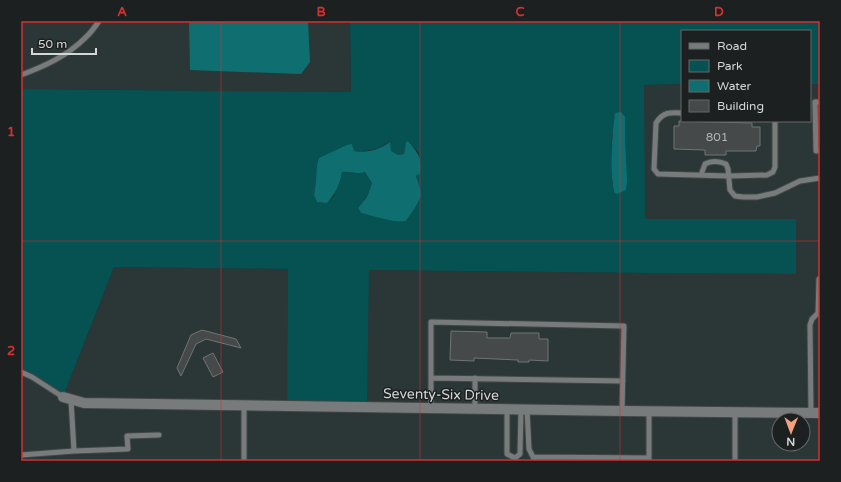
<svg xmlns="http://www.w3.org/2000/svg" width="841" height="482" viewBox="0 0 841 482" font-family="'Varela Round',sans-serif">
  <style>
    .built { fill: #2b3636; fill-rule: evenodd }
    .green { fill: #065151; fill-rule: evenodd }
    .water { fill: #0f6f70 }
    .building { fill: #454949; stroke: #707574 }
    .lines { fill: none; stroke-linecap: round; stroke-linejoin: round }
    .lane-casing { stroke: #424646; stroke-width: 7 }
    .street-casing { stroke: #424646; stroke-width: 12 }
    .lane { stroke: #777b7b; stroke-width: 5 }
    .street { stroke: #777b7b; stroke-width: 10 }
    .grid { fill: none; stroke: #d63131; stroke-width: 1; stroke-opacity: 0.55 }
    .labels { text-anchor: middle; stroke-width: 3; stroke-linejoin: round; paint-order: stroke }
    .number-label { font-size: 12px; fill: #b1b4b4 }
    .street-label { font-size: 14px; fill: #d5d7d7; stroke: #1d2020 }
    .neatline { fill: none; stroke: #d63131; stroke-width: 1.5 }
    .grid-label { font-size: 13px; text-anchor: middle; font-weight: bold; fill: #d63131 }
  </style>
  <rect width="100%" height="100%" fill="#262a2a"/>
  <path class="built" d="M21,21H350L351,92L21,89Z
    M682,84V121H810V84H820V461H21V372L63,397L114,267L644,273V85ZM779,420H803V444H779Z"/>
  <path class="green" d="M350,21H820V84H810V31H682V84L644,85L645,219H796V274L645,273L369,270L367,407L287,406L288,269L114,267L63,397L21,372V89L351,92ZM625,118V140L614,192L612,181L611,155L612,135ZM408,141L419,153L416,176L418,186L420,190L418,203L406,221C398,224 370,215 361,213L358,208L367,197L372,183L365,172C356,175 350,171 342,172L334,196L327,203L317,202L314,195L316,181L354,151C367,152 378,150 389,142L391,151L398,155L404,154L405,147Z"/>
  <path class="water" d="M189,21H308L310,62L301,74L190,70Z
    M621,112L625,117V140L627,180L626,190L617,194L614,192C609,166 612,139 615,113Z
    M408,141C419,154 421,156 420,173L416,176C417,180 419,184 420,189C423,200 412,212 406,221C397,224 370,215 361,213L358,208L367,197L372,183L365,172C356,175 350,171 342,172C339,186 336,193 327,203L317,202L314,195L316,181L317,165L319,158L347,145L352,144L354,151C367,153 379,150 390,142L391,151L398,155L404,154L406,142Z"/>
  <path class="building" d="M679,121L752,123V127H760V146H757L756,151H726V155H705V150L674,149V126H679Z
    M202,330L236,339L241,348L206,339L196,344L181,376L177,368L191,335Z
    M451,331L487,332V338H510L511,333H539V339H548V361L529,360V362H518V360L474,358V361L450,360Z
    M213,353L223,372L213,377L203,358Z"/>
  <g class="lines">
    <g class="lane-casing">
      <path id="lane" d="M21,75C45,66 67,56 85,38C91,33 95,27 99,21
        M820,102H815L816,151L820,150
        M682,113C670,112 663,112 656,123L654,169L658,174L729,176L767,175L773,172L775,167V121
        M701,175L705,164C712,160 719,161 726,164L728,169L730,190L735,196L743,197H757L775,193L800,181L820,178
        M21,372L32,377L63,397
        M431,378L623,381
        M475,378V408
        M244,405V461
        M431,408V322L624,326L622,411
        M507,409V454L515,458
        M527,409L529,449L535,461
        M811,412L810,325L812,319L818,313L819,279H820
        M74,451L128,449L127,436L159,435
        M21,455L74,451L71,400
        M533,457L649,458
        M515,458L520,454L521,409
        M649,459V410
        M735,461V412"/>
    </g>
    <g class="street-casing">
      <path id="street" d="M63,397L84,403L622,411L820,413"/>
    </g>
    <use href="#lane" class="lane"/>
    <use href="#street" class="street"/>
  </g>
  <path class="grid" d="M221,21V461M420,21V461M620,21V461M21,241H820"/>
  <g class="labels">
    <g class="number-label">
      <text x="717" y="141">801</text>
    </g>
    <g class="street-label">
      <text transform="translate(441 394) rotate(1)" y="5">Seventy-Six Drive</text>
    </g>
  </g>
  <rect width="841" height="482" fill="none" stroke="#1d2020" stroke-width="44"/>
  <rect x="681" y="30" width="130" height="92" fill="#1d2020" stroke="#676969"/>
  <rect x="689" y="43" width="20" height="6" fill="#777b7b" stroke="#676969"/>
  <text x="717" y="50" font-size="12" fill="#d5d7d7">Road</text>
  <rect x="689" y="60" width="20" height="12" fill="#065151" stroke="#676969"/>
  <text x="717" y="70" font-size="12" fill="#d5d7d7">Park</text>
  <rect x="689" y="80" width="20" height="12" fill="#0f6f70" stroke="#676969"/>
  <text x="717" y="90" font-size="12" fill="#d5d7d7">Water</text>
  <rect x="689" y="100" width="20" height="12" fill="#454949" stroke="#676969"/>
  <text x="717" y="110" font-size="12" fill="#d5d7d7">Building</text>
  <g transform="translate(791 432) rotate(181)"><circle r="19" fill="#1d2020" stroke="#676969"/>
  <path d="M0-3L7 15L0 10L-7 15Z" fill="#f1a17c"/>
  <text y="-6" font-size="11" font-weight="bold" text-anchor="middle" fill="#d5d7d7">N</text>
  </g>
  <path d="M32 48v6h64v-6" fill="none" stroke="#d5d7d7" stroke-width="2"/>
  <text x="38" y="48" font-size="12" fill="#d5d7d7" stroke="#1d2020" stroke-width="3" paint-order="stroke">50 m</text>
  <rect x="22" y="22" width="797" height="438" class="neatline"/>
  <g class="grid-label">
    <text x="122" y="16">A</text>
    <text x="321" y="16">B</text>
    <text x="520" y="16">C</text>
    <text x="719" y="16">D</text>
    <text x="11" y="136">1</text>
    <text x="11" y="355">2</text>
  </g>
</svg>
